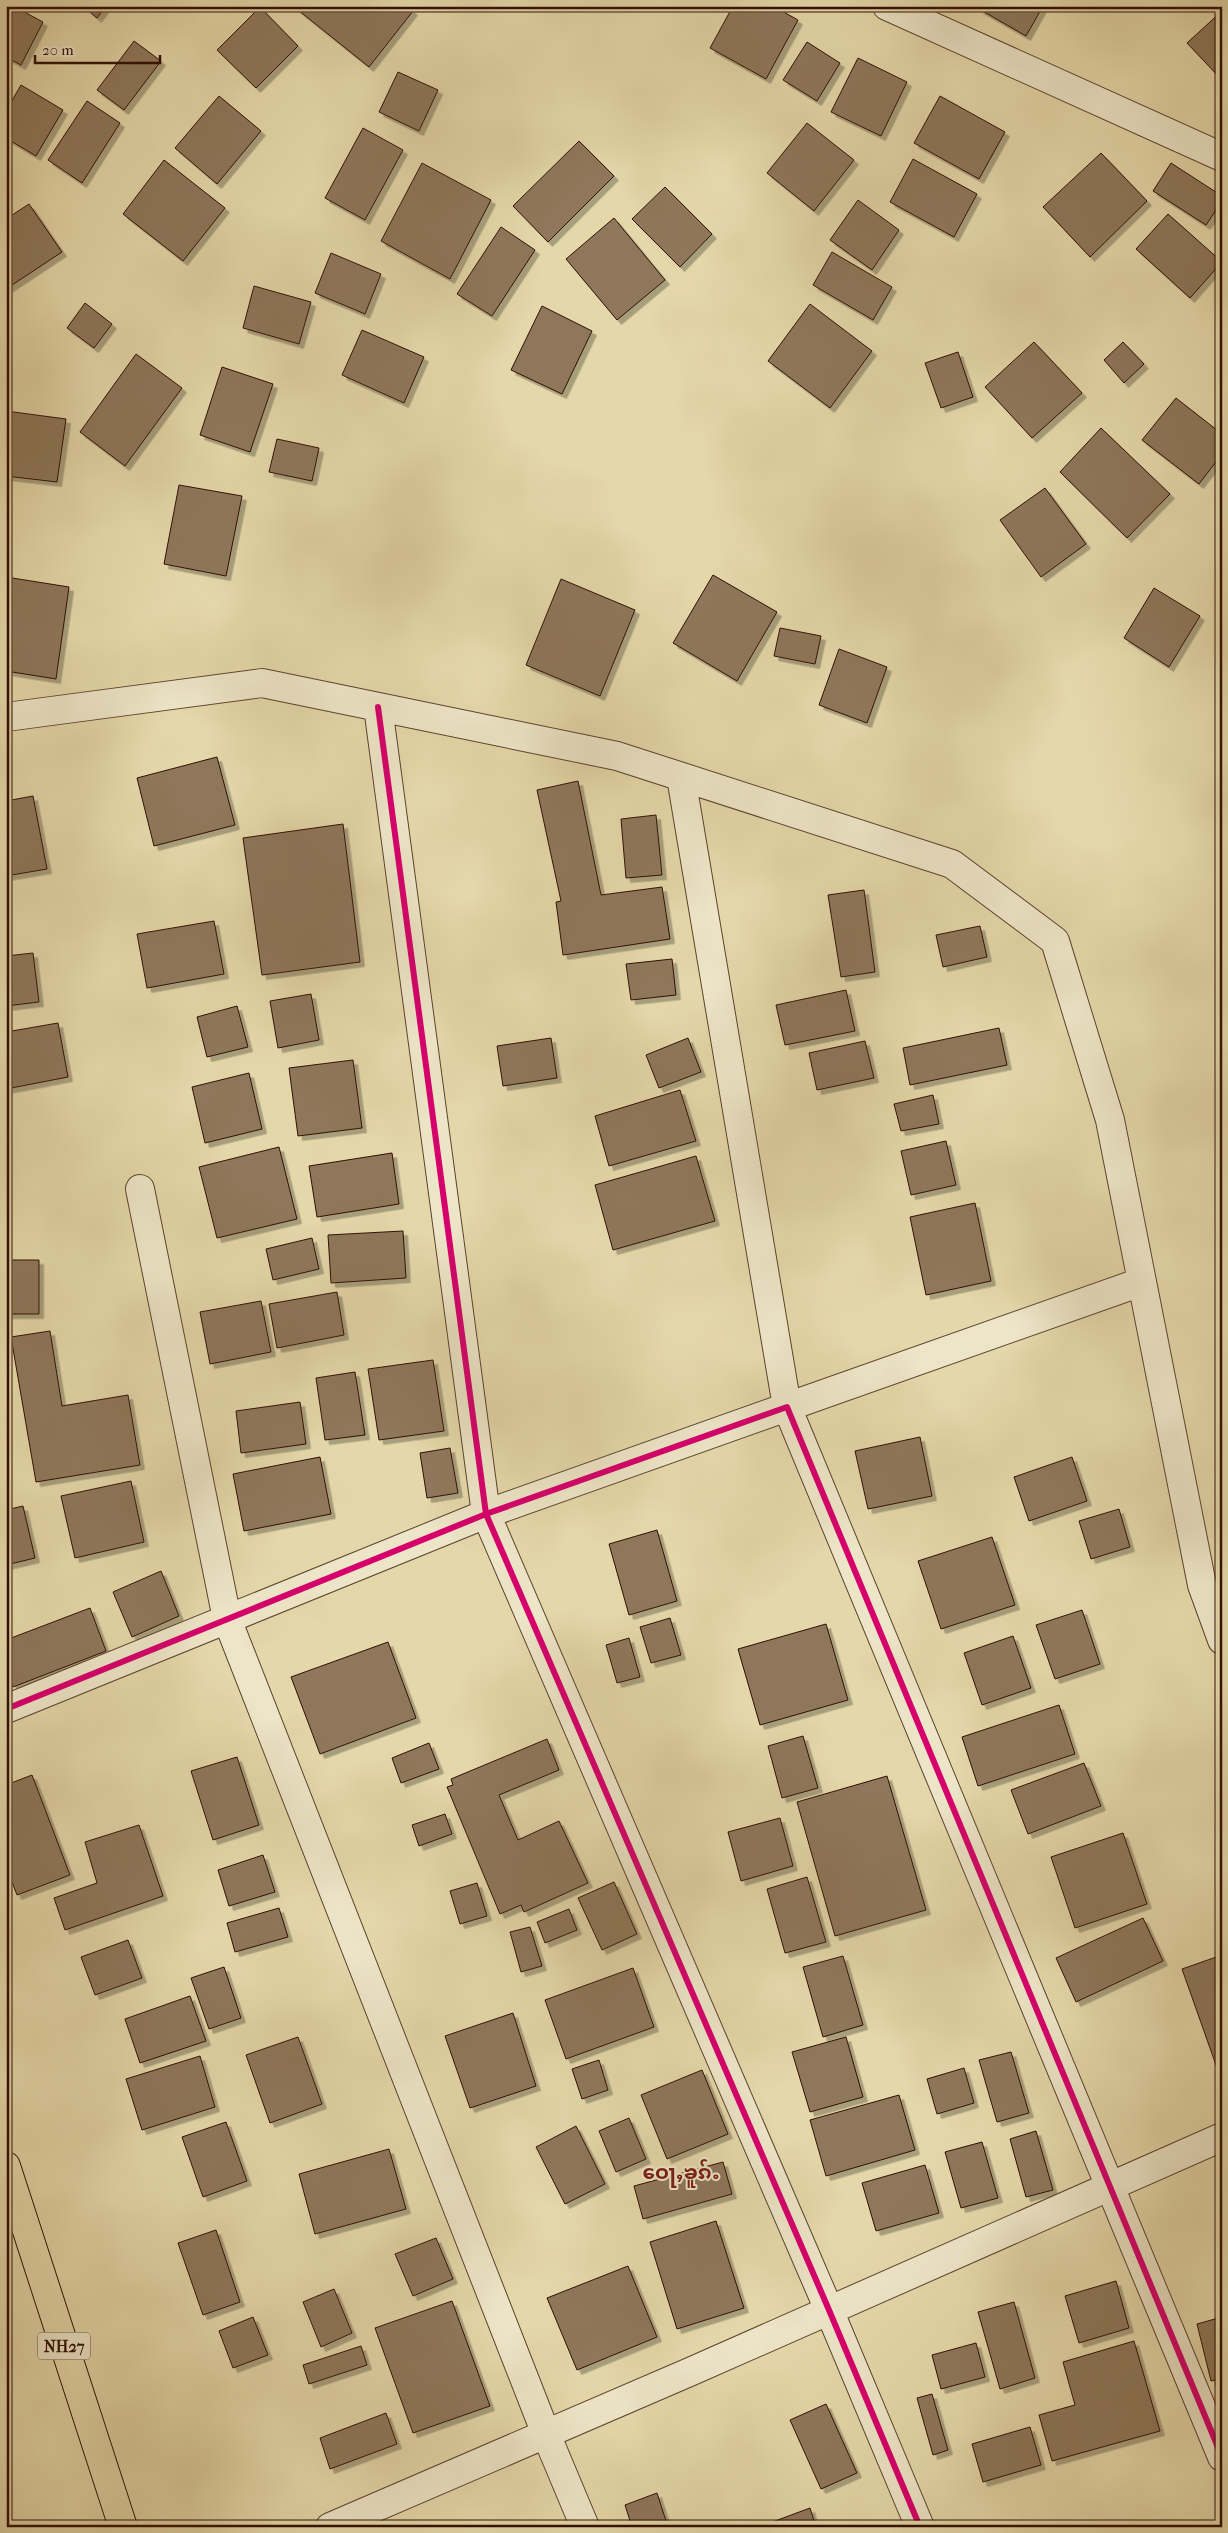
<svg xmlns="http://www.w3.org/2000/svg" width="1228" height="2533" viewBox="0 0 1228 2533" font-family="'IM FELL French Canon','Noto Sans Myanmar',serif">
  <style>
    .building { fill: #8e775a; stroke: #301005; filter: url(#shadow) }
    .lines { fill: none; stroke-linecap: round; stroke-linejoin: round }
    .street-casing { stroke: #5d422e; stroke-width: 30 }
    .highway-casing { stroke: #301005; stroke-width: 30 }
    .street { stroke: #ede5c7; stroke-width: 28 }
    .highway { stroke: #e4d7a9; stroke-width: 28 }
    .cycleway-casing { stroke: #ede5c7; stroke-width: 9 }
    .cycleway { stroke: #d6006c; stroke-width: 6 }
    .labels { text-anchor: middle; stroke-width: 4; stroke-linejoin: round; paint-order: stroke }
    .shield { fill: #ede5c7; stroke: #69503f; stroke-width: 1 }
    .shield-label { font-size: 16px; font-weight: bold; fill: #301005 }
    .quarter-label { font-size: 20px; font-weight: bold; fill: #7a1f14; stroke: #ede5c7 }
  </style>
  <defs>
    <filter id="shadow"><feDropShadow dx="4.5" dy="4.5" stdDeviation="0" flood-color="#0004"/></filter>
  </defs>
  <rect width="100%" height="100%" fill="#e4d7a9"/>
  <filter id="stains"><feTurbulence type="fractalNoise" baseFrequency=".004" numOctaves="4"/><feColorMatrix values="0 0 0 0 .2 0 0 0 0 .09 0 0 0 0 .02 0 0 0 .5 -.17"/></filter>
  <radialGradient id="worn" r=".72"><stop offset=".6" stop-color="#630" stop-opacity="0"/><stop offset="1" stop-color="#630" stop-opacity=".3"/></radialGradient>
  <path class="building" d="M6,6H13L43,22L21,65L6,57Z
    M83,6H106L97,18Z
    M293,6H408L413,11L369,67Z
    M733,6H773L798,20L766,79L710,48Z
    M981,6H1043L1026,36L979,9Z
    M260,7L298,46L256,88L217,50Z
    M1222,11V80L1187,43Z
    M134,41L161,61L124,110L97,90Z
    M807,42L840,63L817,101L783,80Z
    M858,58L907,82L881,136L831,112Z
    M398,72L438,90L419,131L379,112Z
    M21,85L63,110L36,156L6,138V111Z
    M219,96L261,131L217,184L175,148Z
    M940,96L1005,132L979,179L914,143Z
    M87,101L120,123L82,183L48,160Z
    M807,123L854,160L814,211L767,173Z
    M363,128L403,150L365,220L325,198Z
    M579,141L614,176L548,242L513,206Z
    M1101,153L1147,201L1090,257L1043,207Z
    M913,159L977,194L954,237L890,202Z
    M164,160L225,208L183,261L123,214Z
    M422,163L491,200L450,279L381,241Z
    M1171,163L1222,196V201L1206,225L1153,191Z
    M665,187L712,234L680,267L632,219Z
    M858,200L899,230L872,270L830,240Z
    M29,204L62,252L6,289V219Z
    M1168,214L1222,262L1190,298L1136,249Z
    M614,218L665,280L617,320L566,259Z
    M501,227L535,250L492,316L457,294Z
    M832,252L892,287L873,320L813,285Z
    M331,253L381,274L365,314L315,293Z
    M254,286L311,302L299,344L243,328Z
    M85,303L112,324L94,348L67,328Z
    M810,304L872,351L830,408L768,361Z
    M542,306L592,331L562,394L511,370Z
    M362,330L424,357L404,403L342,375Z
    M1034,342L1082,393L1032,438L985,387Z
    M1123,342L1144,364L1124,383L1104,360Z
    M958,352L973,397L941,408L925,363Z
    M136,354L182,388L125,466L80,432Z
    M222,367L273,384L250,452L200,435Z
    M1176,398L1222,434V454L1199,484L1142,440Z
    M6,411L66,419L57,482L6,476Z
    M1101,428L1170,494L1127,538L1060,472Z
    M277,439L319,448L312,481L269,472Z
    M179,485L242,496L226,576L164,564Z
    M1045,488L1086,544L1041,577L1000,520Z
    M713,575L777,612L737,681L673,643Z
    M6,577L69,587L56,679L6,671Z
    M561,579L635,610L600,696L526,665Z
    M1154,588L1200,616L1169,667L1124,638Z
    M780,628L821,636L815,664L774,656Z
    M839,649L887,667L867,723L819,705Z
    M217,757L235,825L154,846L137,778Z
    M578,781L601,895L662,887L670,939L563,955L556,902L561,901L537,790Z
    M33,796L47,869L6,876V801Z
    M656,815L662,875L626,878L621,819Z
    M343,824L360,962L262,975L243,838Z
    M864,890L875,972L841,977L828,895Z
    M214,921L224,974L147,988L137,934Z
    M980,926L987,957L943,967L936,935Z
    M33,953L39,1002L6,1006V956Z
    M672,959L676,995L631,1000L626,964Z
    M846,990L855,1031L785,1045L776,1005Z
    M311,994L319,1040L278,1048L270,1001Z
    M237,1006L248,1047L207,1057L197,1017Z
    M58,1023L68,1077L6,1089V1032Z
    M999,1028L1007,1065L910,1085L903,1048Z
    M551,1038L557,1078L503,1086L497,1046Z
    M688,1038L701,1072L659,1088L646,1055Z
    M865,1041L874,1078L817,1090L809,1053Z
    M353,1060L362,1128L298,1136L289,1068Z
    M249,1073L262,1129L205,1143L192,1087Z
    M680,1090L696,1141L609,1166L595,1116Z
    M933,1095L939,1124L901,1131L894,1104Z
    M946,1141L956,1185L911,1195L901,1151Z
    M279,1147L297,1219L217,1238L199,1167Z
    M392,1153L399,1204L317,1217L309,1166Z
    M696,1156L715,1221L613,1250L595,1185Z
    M975,1203L991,1281L926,1295L910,1217Z
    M403,1231L406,1278L331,1283L328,1235Z
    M312,1238L319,1269L273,1280L266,1249Z
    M6,1260H39V1314H6Z
    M337,1292L344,1335L277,1348L269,1304Z
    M261,1301L271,1352L210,1364L200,1312Z
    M50,1331L62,1406L128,1395L140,1465L36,1482L11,1337Z
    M433,1360L444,1431L379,1440L368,1369Z
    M355,1372L365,1435L325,1440L316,1378Z
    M300,1402L306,1444L241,1453L236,1411Z
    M920,1437L932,1496L868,1509L855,1451Z
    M450,1448L458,1493L427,1498L420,1453Z
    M320,1457L331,1514L244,1531L233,1474Z
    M1072,1457L1087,1501L1029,1521L1014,1477Z
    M131,1481L144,1542L75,1558L61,1496Z
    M23,1506L35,1558L6,1565V1510Z
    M1119,1509L1130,1547L1091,1559L1079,1521Z
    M657,1530L677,1601L629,1615L609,1544Z
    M992,1537L1015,1605L941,1629L918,1561Z
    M161,1571L179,1616L132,1637L113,1592Z
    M90,1608L106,1651L13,1687L6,1668V1640Z
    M1082,1610L1100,1664L1055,1679L1036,1625Z
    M670,1618L681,1655L651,1663L640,1627Z
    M826,1624L848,1700L760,1725L738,1649Z
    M1013,1636L1031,1688L982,1705L964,1653Z
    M629,1638L640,1677L617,1683L606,1645Z
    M388,1642L416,1718L320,1754L291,1677Z
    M1059,1705L1075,1754L978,1786L962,1737Z
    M803,1736L818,1788L782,1798L768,1746Z
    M547,1739L559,1770L499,1795L518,1840L559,1821L588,1883L524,1912L521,1905L500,1914L447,1787L453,1785L451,1779Z
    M429,1743L439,1769L401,1783L392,1758Z
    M237,1757L259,1825L213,1840L191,1771Z
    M1084,1763L1101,1806L1028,1834L1011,1790Z
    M32,1775L70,1875L17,1895L6,1866V1785Z
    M887,1776L926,1910L835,1936L797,1802Z
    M445,1814L452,1834L419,1846L412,1825Z
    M780,1818L793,1866L741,1881L728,1832Z
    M139,1825L163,1896L65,1930L54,1898L97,1883L85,1842Z
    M1123,1833L1147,1904L1075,1928L1051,1857Z
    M263,1855L275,1892L229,1906L218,1870Z
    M807,1877L826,1942L785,1953L767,1889Z
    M614,1882L637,1934L602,1950L578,1898Z
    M477,1883L487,1916L460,1924L450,1891Z
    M279,1908L288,1937L235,1952L227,1923Z
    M569,1909L577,1930L545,1943L537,1922Z
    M1143,1918L1163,1961L1076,2002L1056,1958Z
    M530,1927L542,1966L521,1972L510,1932Z
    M128,1940L142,1978L95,1995L81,1957Z
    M1222,1955V2082L1182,1969Z
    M843,1956L863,2025L823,2037L803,1967Z
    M224,1967L241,2018L209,2029L191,1978Z
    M633,1968L654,2027L566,2059L545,2000Z
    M190,1996L206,2041L140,2063L125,2019Z
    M513,2013L536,2086L470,2108L445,2036Z
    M298,2037L322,2104L270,2123L246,2055Z
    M846,2037L863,2097L810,2112L792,2052Z
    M1011,2052L1029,2113L997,2122L979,2060Z
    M200,2056L215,2107L142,2130L126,2079Z
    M599,2060L608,2090L582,2099L572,2069Z
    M964,2068L974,2103L937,2114L927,2079Z
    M702,2070L728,2134L667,2159L641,2095Z
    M899,2095L915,2150L826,2176L810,2120Z
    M629,2118L646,2159L616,2172L599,2131Z
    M226,2122L247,2181L203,2197L182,2137Z
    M576,2126L605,2184L565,2204L536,2147Z
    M1036,2131L1053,2190L1026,2197L1010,2139Z
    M982,2142L998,2198L961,2208L945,2152Z
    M389,2149L406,2209L315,2234L299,2174Z
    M723,2162L732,2194L643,2219L634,2186Z
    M925,2165L939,2213L876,2231L862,2183Z
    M716,2221L744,2308L677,2329L650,2242Z
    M216,2230L240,2302L203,2315L178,2243Z
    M436,2238L453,2279L413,2296L395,2254Z
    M628,2266L657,2337L577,2370L547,2298Z
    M1116,2281L1129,2328L1079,2343L1065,2296Z
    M334,2289L352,2333L321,2347L303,2302Z
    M452,2301L490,2406L413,2433L375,2328Z
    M1014,2302L1035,2378L1000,2389L978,2312Z
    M253,2317L268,2355L233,2368L219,2331Z
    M1222,2317V2378L1211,2381L1197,2324Z
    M1134,2341L1160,2431L1052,2461L1039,2415L1075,2405L1063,2362Z
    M976,2343L985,2377L941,2389L932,2355Z
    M361,2346L367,2365L309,2384L303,2365Z
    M932,2394L948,2450L933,2455L917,2398Z
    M826,2404L857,2473L821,2489L790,2420Z
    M386,2413L397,2444L330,2469L320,2438Z
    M1030,2427L1041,2465L983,2482L972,2444Z
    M657,2493L668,2527H632L625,2505Z
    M810,2508L816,2527H759Z"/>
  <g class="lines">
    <g class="street-casing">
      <path id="street" d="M887,6L1222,157
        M378,707L486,1514L829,2310L920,2527
        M6,717L262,683L617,756L952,864L1055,941L1110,1120L1202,1585L1222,1640
        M681,777L787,1407L1141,1282
        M140,1189L227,1619L546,2434L585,2527
        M6,1709L486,1514L787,1407L1222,2457
        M330,2527L692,2371L1222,2137"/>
    </g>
    <g class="highway-casing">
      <path id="highway" d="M6,2166L123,2527"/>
    </g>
    <use href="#street" class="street"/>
    <use href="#highway" class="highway"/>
    <g class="cycleway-casing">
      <path id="cycleway" d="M378,707L486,1514L829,2310L920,2527
        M6,1709L486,1514L787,1407L1222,2457"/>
    </g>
    <use href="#cycleway" class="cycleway"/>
  </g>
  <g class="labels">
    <rect class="shield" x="38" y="2332.5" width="52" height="27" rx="4"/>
    <g class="shield-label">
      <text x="64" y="2352">NH27</text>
    </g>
    <g class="quarter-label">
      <text x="681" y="2179">ဝေႃႇၶူၵ်ႉ</text>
    </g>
  </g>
  <rect width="1228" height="2533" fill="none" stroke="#e4d7a9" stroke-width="25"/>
  <rect x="8" y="8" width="1213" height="2518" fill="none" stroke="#301005" stroke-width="2.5"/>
  <rect x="12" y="12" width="1203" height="2508" fill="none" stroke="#301005"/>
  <path d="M35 55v8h125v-8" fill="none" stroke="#301005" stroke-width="2.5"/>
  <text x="42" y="55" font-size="15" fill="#301005" stroke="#ede5c7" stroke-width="4" paint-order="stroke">20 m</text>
  <rect width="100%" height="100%" filter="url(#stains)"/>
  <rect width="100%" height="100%" fill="url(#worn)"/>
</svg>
